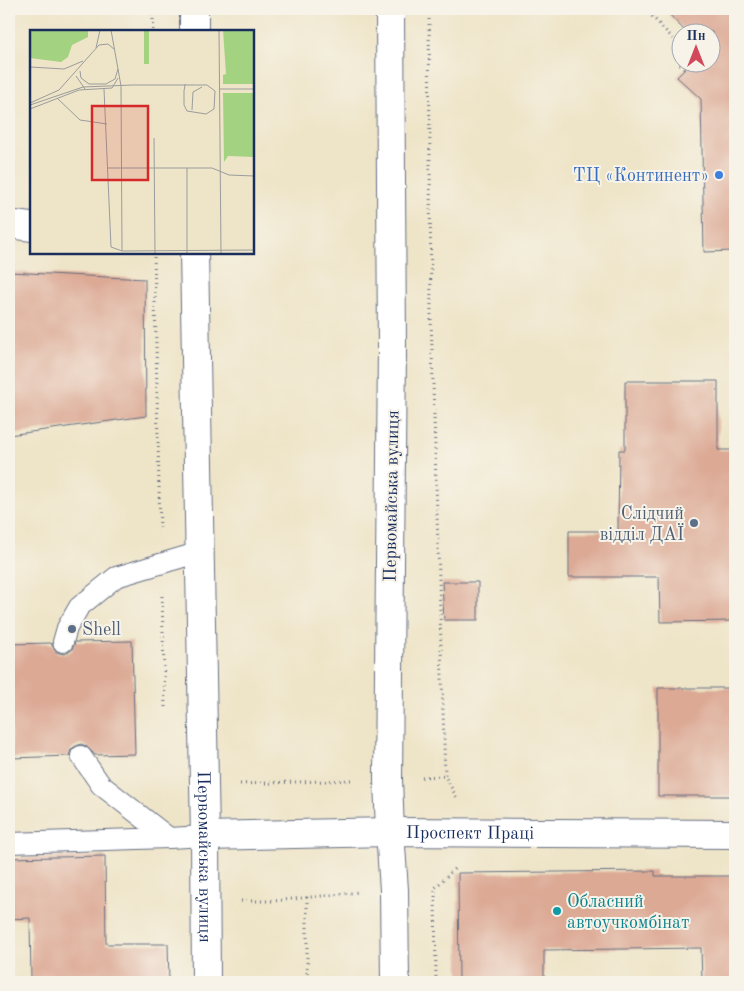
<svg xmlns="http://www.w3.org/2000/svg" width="744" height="991" viewBox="0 0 744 991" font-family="'Old Standard TT',serif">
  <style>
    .building { fill: #dca994 }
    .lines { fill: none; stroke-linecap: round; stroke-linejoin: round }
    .service-casing { stroke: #656e83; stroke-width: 22 }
    .secondary-casing { stroke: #656e83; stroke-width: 30 }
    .primary-casing { stroke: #656e83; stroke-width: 30 }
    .path { stroke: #656e83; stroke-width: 3; stroke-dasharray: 1 4; stroke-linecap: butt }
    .service { stroke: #fff; stroke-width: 20 }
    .secondary { stroke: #fff; stroke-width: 28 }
    .primary { stroke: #fff; stroke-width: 28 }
    .shop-dot { fill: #3f7fe0; stroke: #f7f3e8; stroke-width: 2 }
    .service-dot { fill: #5c6f8a; stroke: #f7f3e8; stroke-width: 2 }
    .culture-dot { fill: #0f9aa8; stroke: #f7f3e8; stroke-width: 2 }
    .labels { text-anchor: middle; stroke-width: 4; stroke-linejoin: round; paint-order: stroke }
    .shop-label { font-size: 18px; fill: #366cbe; stroke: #f7f3e8; text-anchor: end }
    .street-label { font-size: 18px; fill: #1b2f5e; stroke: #f7f3e8 }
    .service-label { font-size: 18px; fill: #4e5e75; stroke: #f7f3e8; text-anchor: end }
    .culture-label { font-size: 18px; fill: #0d838f; stroke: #f7f3e8; text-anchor: start }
    .inset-road { fill: none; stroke: #9a9c9d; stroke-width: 1 }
    .view { fill: #d62828; fill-opacity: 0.15; stroke: #d62828; stroke-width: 2.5 }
    .inset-edge { fill: none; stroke: #1b2f5e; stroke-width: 2.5 }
  </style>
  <rect width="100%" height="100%" fill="#f7f3e8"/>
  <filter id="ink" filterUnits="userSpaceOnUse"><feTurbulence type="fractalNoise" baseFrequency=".02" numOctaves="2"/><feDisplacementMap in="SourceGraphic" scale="10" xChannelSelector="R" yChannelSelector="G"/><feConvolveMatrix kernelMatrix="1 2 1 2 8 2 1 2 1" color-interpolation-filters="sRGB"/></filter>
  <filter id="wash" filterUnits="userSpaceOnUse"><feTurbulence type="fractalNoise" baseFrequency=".0096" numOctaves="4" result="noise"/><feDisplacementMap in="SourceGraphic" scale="20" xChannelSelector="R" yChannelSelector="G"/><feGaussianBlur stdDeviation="1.12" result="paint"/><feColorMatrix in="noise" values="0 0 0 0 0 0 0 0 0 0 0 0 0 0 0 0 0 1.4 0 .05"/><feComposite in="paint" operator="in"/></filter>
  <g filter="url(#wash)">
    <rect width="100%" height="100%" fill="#eee4c7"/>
    <g id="blocks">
      <path class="building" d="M664,9H735V251L704,252L701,99L677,77L692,62H712V32H686Z
        M9,272L145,279L146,416L9,435Z
        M625,381H718V450H735V621L660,622L659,577H569V531H618L619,450H625Z
        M442,582H478V620H444Z
        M132,641L135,754L95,755L86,746L81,744L74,747L71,750L69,756L12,758L9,644L51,643L55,651L59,653L65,654L72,650L75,642Z
        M658,688H735V796H658Z
        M105,856L106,944H168L169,982H31L30,918L9,919V858Z
        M655,871V876H735V982H702L701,948L544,950V982H459L458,873Z"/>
    </g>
  </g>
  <g filter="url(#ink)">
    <use href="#blocks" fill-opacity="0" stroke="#656e83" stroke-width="1"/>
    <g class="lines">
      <g class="service-casing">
        <path id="service" d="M63,642L67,628L79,607L116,577L200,552
          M81,756L101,785L169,838L205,836
          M9,843L169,838"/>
      </g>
      <g class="secondary-casing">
        <path id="secondary" d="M9,224L31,227"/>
      </g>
      <g class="primary-casing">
        <g id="primary">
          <path d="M390,9L392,350L388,779L390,832L394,890L395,982"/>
          <path d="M194,31V9"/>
          <path id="s1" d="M194,252L205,836L206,982"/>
          <path id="s2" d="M205,836L390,832L735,834"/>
        </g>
      </g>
      <path class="path" d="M153,9V31
        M429,9L431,317L445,776L457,798
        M645,9L682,48
        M682,61L679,63L685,69
        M154,252L160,532
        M162,596L165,707
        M422,777L445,776
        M240,784L353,780
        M307,897V982
        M241,901H273L360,892
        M436,982L435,888L456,867"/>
      <use href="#service" class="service"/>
      <use href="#secondary" class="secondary"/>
      <use href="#primary" class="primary"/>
    </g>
  </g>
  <circle class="shop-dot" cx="719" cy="175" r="5"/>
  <g class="service-dot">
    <circle cx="694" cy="523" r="5"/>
    <circle cx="72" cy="629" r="5"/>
  </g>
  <circle class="culture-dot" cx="557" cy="911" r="5"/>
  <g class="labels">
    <g class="shop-label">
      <text x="709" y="181">ТЦ «Континент»</text>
    </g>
    <g class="street-label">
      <text transform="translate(391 496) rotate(-89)" y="6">Первомайська вулиця</text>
      <text dy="6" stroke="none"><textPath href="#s2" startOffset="265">Проспект Праці</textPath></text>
      <text dy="6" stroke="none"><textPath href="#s1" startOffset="605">Первомайська вулиця</textPath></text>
    </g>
    <g class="service-label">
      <text x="684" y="519">Слідчий<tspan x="684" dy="21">відділ ДАЇ</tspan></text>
      <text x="82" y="635" text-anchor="start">Shell</text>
    </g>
    <g class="culture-label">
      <text x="567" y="907">Обласний<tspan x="567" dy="21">автоучкомбінат</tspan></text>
    </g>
  </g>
  <g transform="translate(30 30)">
    <rect width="224" height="224" fill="#eee4c7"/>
    <path d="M0,0H58V7L42,15L38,27L31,32L0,28ZM114,0H119V34H114ZM193,0H224V54H193V45L196,44ZM193,63H224V127L198,126L194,132Z" fill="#a3d280"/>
    <path class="inset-road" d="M189,0L191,224M66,18L70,0M0,37L34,39L53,31M88,39L91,56L92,221M50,41L51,48L59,54H76L85,49L88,39L81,0M46,46L55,59M74,59L81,217L92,221L224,220M189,59H224M27,68L50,90L77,94M0,73L29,60L69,15L78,14L85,20M0,75L53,57L102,55H177L185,61L184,79L176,84L157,81L154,75V61L155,55V54M0,79L49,60L82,58L88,48M162,80L163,62L172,57M124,108L125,224M78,138H182L199,145L224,146M157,138V224"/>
    <path class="view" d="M62,76H118V150H62Z"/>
    <rect width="224" height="224" class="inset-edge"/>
  </g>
  <rect width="744" height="991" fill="none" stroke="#f7f3e8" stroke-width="30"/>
  <g transform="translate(696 48)"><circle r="24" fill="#f7f3e8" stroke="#9fa5b1"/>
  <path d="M0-4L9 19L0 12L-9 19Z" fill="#d1495b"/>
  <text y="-8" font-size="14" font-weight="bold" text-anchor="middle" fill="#1b2f5e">Пн</text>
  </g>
</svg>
